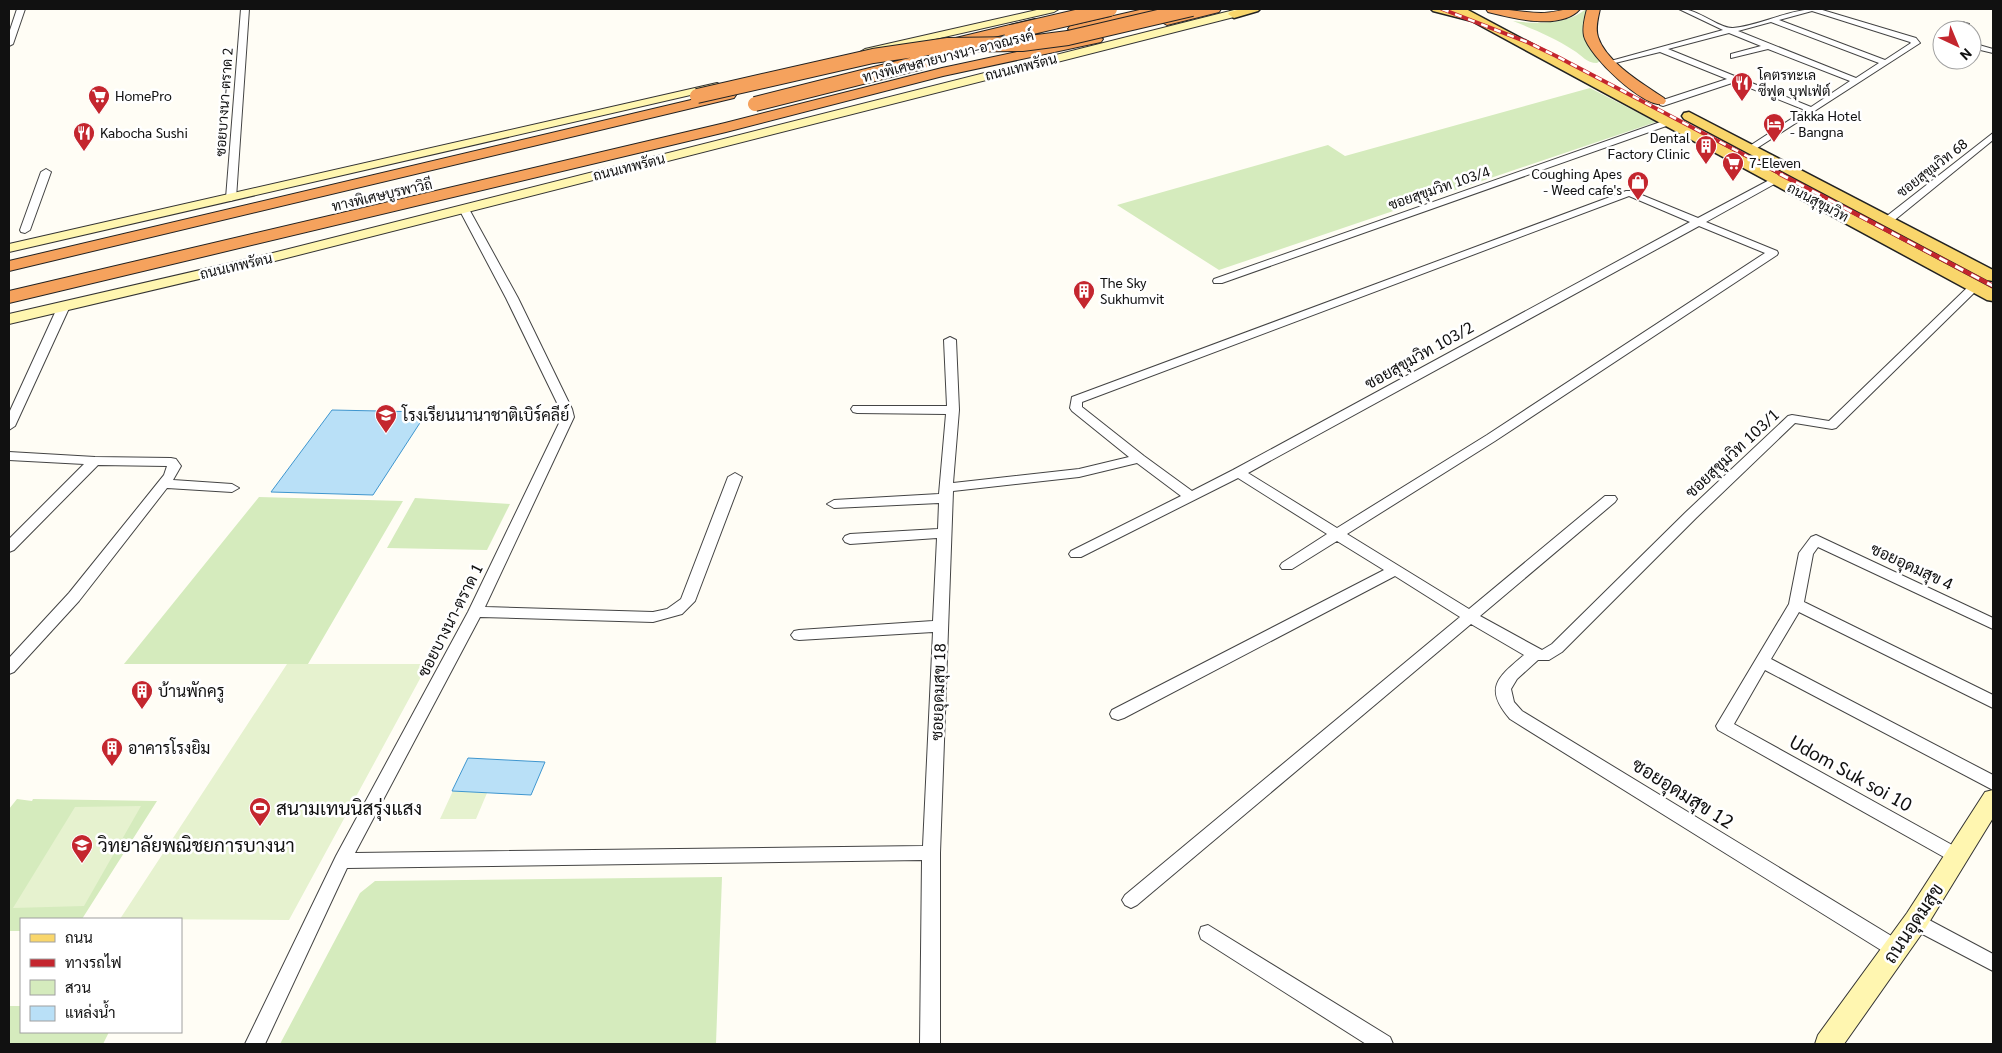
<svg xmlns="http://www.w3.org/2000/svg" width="2002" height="1053" viewBox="0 0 2002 1053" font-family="Georgia,Sarabun,serif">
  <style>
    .green { fill: #d5ebbd }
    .pitch { fill: #e6f2cf }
    .water { fill: #b9e0f7; stroke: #3f96cf }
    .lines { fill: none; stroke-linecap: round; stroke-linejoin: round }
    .street-casing { stroke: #444; stroke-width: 2 }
    .secondary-casing { stroke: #333; stroke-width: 2 }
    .primary-casing { stroke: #222; stroke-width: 3 }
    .highway-casing { stroke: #222; stroke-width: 2 }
    .street { fill: #fff; fill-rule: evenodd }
    .secondary { fill: #fff6b0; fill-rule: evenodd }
    .primary { fill: #f9d66b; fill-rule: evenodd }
    .highway { fill: #f5a25d; fill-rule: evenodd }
    .rail-far1-casing { stroke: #c4262e; stroke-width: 4 }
    .rail-casing { stroke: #c4262e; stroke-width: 4.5 }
    .rail-far1 { stroke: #fff; stroke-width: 2.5; stroke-dasharray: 7; stroke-linecap: butt }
    .rail { stroke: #fff; stroke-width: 3; stroke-dasharray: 9; stroke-linecap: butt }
    .highway-bridge-casing { stroke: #222; stroke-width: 16; stroke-linecap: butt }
    .highway-bridge { stroke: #f5a25d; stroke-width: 14 }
    .labels { text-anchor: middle; stroke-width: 5; stroke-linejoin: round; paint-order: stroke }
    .far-street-label { font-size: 14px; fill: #111; stroke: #fff }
    .far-poi-label { font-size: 14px; fill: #111; stroke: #fff; text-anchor: start }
    .street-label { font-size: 16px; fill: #111; stroke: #fff }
    .poi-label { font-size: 16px; fill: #111; stroke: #fff; text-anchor: start }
    .near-street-label { font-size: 19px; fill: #111; stroke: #fff }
    .near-poi-label { font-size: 19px; fill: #111; stroke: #fff; text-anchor: start }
  </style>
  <rect width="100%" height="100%" fill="#fffdf5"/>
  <path class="green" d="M1586,9C1583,32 1587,42 1600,61L1597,63C1586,63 1582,55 1573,50C1555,38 1533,29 1513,21C1537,24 1566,25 1586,9Z
    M1590,88L1656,122L1219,270L1117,205L1328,145L1345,156Z
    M259,497L403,501L308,664H124Z
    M415,498L510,504L487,550L387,548Z
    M17,799L32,801L33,799L157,801L82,919H21V931H9V809Z
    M722,877L716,1044H280L360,893L375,881Z
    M9,1006H21V1032H109L103,1044H9Z"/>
  <path class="pitch" d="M287,664H428L289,920L120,919Z
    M468,758L501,760L476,819H440Z
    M141,806L84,906L13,908L75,807Z"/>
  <path class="water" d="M332,410L427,412L373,495L271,492Z
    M468,758L545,762L531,795L452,791Z"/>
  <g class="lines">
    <g class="street-casing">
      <path id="street" d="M17,9H25L13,44L9,46V33Z
        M241,9H249L236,198L231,201L226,198Z
        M1679,9C1698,8 1719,29 1733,28C1762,25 1788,9 1819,9L1916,38L1920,43L1751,152L1748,151V147L1805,110L1735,82L1663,106L1660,105V101L1727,79L1660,52L1611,64L1607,62L1723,30ZM1812,11L1910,42L1911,43L1885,60L1779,20ZM1771,22L1879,63L1856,78L1738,31ZM1729,33L1761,46L1731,54V58L1768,49L1850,81L1811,107L1668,49Z
        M1962,22L1969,24L1960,30H1951Z
        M1972,43L1993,49V53L1972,48Z
        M1669,119L1673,122L1672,124L1222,283H1214L1213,281L1214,279Z
        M1993,133V140L1891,223H1883V219Z
        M46,169L51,172L30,230L25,233L21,232L20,230L41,172Z
        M1775,177L1780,180L1778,182L1706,222L1777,251L1778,253L1777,255L1495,441L1347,534L1469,609L1605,496H1615L1617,499L1615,502L1480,616L1542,650L1552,644L1686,512L1788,416L1792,415L1829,421L1971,284H1979L1980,286L1979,288L1836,428L1832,429L1795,423L1696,518L1562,652L1549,660H1538L1517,679L1511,689L1514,702L1522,711L1903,943L1905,949L1903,955L1896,957L1889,955L1510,719C1483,688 1498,677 1524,655L1471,624L1137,905L1131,908L1125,905L1122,900L1125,895L1460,617L1395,576L1124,718L1118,720L1112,718L1110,714L1112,710L1384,570L1337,541L1292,569H1282L1280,566L1282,563L1327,534L1238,478L1081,557H1071L1069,554L1071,551L1181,496L1137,463L1079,477L953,491L940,853V1044H920L922,860L347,868L265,1044H245L336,856L468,612L562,417L560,409L506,298L459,209L460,207H468L469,209L518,298L572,409L574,417L485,607L653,612L667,609L681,599L728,477L735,473L742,477L695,601L682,614L653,622L480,617L355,853L923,846L933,632L799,640L794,639L791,635L794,631L799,630L933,621L937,538L850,544L845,542L843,539L845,536L850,534L938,529L939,503L834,508L827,504L834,500L939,494L946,414L857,413L853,412L851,409L853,406H947L944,340L950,337L956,340L959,410L953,483L1079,469L1129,457L1072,411L1070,408L1072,397L1626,191H1632L1698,218ZM1629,196L1690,222L1233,470L1192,491L1144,456L1082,407V402ZM1699,226L1765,253L1487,435L1337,528L1248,473Z
        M64,303L70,306L15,426L9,430V413L58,306Z
        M9,452L95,457L171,458L176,459L181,466L173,480L232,484L239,488L232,492L167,488L79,601L14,672L9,674V658L69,593L164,475L167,466L98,465L14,550L9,552V539L84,464L9,460Z
        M1816,535L1993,618V629L1818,547L1813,554L1804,602L1993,695V708L1799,612L1771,659L1993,775V790L1765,670L1734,724L1963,851L1966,856L1963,861L1957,863L1951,861L1718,730L1716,726L1789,604L1799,553L1811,537Z
        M1916,913L1993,954V971L1909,927L1907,921L1909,915Z
        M1208,925L1390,1037L1393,1044H1366L1201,939L1199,933L1201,927Z"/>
    </g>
    <g class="secondary-casing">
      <path id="secondary" d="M1041,9H1059L1054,12L865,55L860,52L865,49Z
        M1238,9H1252L1238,16L267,263L9,324V314L261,256Z
        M717,83L723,86L721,88L9,252V244Z
        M1993,790V818L1925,929L1844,1044H1815L1818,1035L1907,913L1985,792Z"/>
    </g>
    <g class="primary-casing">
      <path id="primary" d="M1241,9H1260L1258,11L1234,18L1228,14L1230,12Z
        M1431,9H1466L1993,289V301L1987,300L1472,21L1433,11Z
        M1689,112L1993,270V281L1987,280L1684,119L1682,116L1684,113Z"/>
    </g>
    <g class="highway-casing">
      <path id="highway" d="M1144,9H1166L1164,12L1075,33L1068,29L1070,26Z
        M1199,9H1221L1219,12L1167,25L1160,21L1162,18Z
        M1486,9C1505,8 1523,13 1541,13C1555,13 1566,8 1580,9C1561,31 1512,18 1488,12Z
        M1587,9H1600C1598,18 1595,28 1598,37C1606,62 1643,84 1664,98L1666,101L1664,104C1644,109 1589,56 1584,36C1582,27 1585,17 1587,9Z
        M1035,19L1042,23L1040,26L944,49L937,45L939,42Z
        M1096,35L1103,39L1101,42L943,76L726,132L9,303V291L725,123L942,68Z
        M729,91L734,92L736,95L734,98L9,271V261Z"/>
    </g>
    <use href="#street" class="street"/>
    <use href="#secondary" class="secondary"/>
    <use href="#primary" class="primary"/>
    <use href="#highway" class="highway"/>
    <g class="rail-far1-casing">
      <path id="rail-far1" d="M1442,9L1527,42L1556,56L1783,175"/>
    </g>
    <g class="rail-casing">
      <path id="rail" d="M1780,174L1993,286"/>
    </g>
    <use href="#rail-far1" class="rail-far1"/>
    <use href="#rail" class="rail"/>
    <g class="highway-bridge-casing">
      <path id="highway-bridge" d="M1011,32L1110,9
        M697,96L873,56L948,45L1022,44L1068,38L1192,9
        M755,104L922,62"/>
    </g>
    <use href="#highway-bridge" class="highway-bridge"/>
  </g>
  <defs>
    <g id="restaurant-pin" transform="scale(1.125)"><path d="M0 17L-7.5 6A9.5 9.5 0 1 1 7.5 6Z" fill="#c4262e" stroke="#fff"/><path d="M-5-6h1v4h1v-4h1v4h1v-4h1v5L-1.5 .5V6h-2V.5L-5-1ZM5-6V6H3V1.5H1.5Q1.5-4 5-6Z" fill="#fff"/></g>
    <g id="supermarket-pin" transform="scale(1.125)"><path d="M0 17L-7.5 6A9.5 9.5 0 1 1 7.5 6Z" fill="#c4262e" stroke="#fff"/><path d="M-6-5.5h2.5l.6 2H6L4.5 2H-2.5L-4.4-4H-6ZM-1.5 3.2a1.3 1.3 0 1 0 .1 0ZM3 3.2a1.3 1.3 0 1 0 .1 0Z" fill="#fff"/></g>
    <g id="hotel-pin" transform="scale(1.125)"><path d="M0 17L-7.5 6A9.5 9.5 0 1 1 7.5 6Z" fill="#c4262e" stroke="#fff"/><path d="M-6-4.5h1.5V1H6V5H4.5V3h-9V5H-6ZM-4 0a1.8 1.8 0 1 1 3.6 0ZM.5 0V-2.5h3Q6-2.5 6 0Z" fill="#fff"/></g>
    <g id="building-pin" transform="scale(1.125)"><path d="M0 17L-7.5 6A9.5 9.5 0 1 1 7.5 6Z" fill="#c4262e" stroke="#fff"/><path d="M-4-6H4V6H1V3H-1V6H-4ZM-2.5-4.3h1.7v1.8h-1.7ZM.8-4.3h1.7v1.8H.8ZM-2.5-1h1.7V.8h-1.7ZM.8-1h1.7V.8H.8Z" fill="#fff"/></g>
    <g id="shop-pin" transform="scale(1.125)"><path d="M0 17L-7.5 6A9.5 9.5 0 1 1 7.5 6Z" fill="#c4262e" stroke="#fff"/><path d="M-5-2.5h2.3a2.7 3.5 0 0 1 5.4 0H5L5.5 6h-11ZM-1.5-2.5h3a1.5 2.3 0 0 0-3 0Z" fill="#fff"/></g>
    <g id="school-pin" transform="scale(1.125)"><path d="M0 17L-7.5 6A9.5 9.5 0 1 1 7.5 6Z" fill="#c4262e" stroke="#fff"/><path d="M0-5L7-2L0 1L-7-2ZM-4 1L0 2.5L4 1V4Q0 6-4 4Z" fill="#fff"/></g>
    <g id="stadium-pin" transform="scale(1.125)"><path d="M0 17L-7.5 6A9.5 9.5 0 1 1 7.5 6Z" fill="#c4262e" stroke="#fff"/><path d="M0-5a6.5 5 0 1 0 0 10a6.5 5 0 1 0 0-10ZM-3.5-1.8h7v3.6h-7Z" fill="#fff"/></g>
    <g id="university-pin" transform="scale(1.125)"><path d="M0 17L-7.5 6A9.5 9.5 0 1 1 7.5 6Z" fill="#c4262e" stroke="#fff"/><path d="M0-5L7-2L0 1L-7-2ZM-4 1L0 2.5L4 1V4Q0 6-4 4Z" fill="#fff"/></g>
  </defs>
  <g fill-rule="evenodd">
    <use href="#restaurant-pin" x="1742" y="83"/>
    <use href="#supermarket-pin" x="99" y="96"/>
    <use href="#hotel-pin" x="1774" y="124"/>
    <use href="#restaurant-pin" x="84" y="133"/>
    <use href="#building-pin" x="1706" y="146"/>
    <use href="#supermarket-pin" x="1733" y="163"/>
    <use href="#shop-pin" x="1638" y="182"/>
    <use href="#building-pin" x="1084" y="291"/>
    <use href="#school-pin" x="386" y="415"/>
    <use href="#building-pin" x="142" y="691"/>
    <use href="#building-pin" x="112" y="748"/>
    <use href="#stadium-pin" x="260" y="808"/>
    <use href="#university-pin" x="82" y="845"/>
  </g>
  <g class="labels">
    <g class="far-street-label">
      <text transform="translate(948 56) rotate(-14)" y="5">ทางพิเศษสายบางนา-อาจณรงค์</text>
      <text transform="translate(1021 67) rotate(-14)" y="5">ถนนเทพรัตน</text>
      <text transform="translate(224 102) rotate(-86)" y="5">ซอยบางนา-ตราด 2</text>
      <text transform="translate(629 167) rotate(-14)" y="5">ถนนเทพรัตน</text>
      <text transform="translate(1932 168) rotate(-38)" y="5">ซอยสุขุมวิท 68</text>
      <text transform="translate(1439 188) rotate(-19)" y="5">ซอยสุขุมวิท 103/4</text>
      <text transform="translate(382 195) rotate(-13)" y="5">ทางพิเศษบูรพาวิถี</text>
      <text transform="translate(1818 202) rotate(28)" y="5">ถนนสุขุมวิท</text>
      <text transform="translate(236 266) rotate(-13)" y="5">ถนนเทพรัตน</text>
    </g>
    <g class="far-poi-label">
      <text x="1758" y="80">โคตรทะเล<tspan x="1758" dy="16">ซีฟูด บุฟเฟ่ต์</tspan></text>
      <text x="115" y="101">HomePro</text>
      <text x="1790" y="121">Takka Hotel<tspan x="1790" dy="16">- Bangna</tspan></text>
      <text x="100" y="138">Kabocha Sushi</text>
      <text x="1690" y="143" text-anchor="end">Dental<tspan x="1690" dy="16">Factory Clinic</tspan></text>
      <text x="1749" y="168">7-Eleven</text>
      <text x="1622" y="179" text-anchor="end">Coughing Apes<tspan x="1622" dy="16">- Weed cafe's</tspan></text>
      <text x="1100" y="288">The Sky<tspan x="1100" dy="16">Sukhumvit</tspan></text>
    </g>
    <g class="street-label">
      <text transform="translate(1419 355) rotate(-29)" y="6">ซอยสุขุมวิท 103/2</text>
      <text transform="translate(1732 453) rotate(-43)" y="6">ซอยสุขุมวิท 103/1</text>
      <text transform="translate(1912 566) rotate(25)" y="6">ซอยอุดมสุข 4</text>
      <text transform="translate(450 620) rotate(-63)" y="6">ซอยบางนา-ตราด 1</text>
      <text transform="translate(938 692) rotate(-88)" y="6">ซอยอุดมสุข 18</text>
    </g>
    <g class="poi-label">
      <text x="402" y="421">โรงเรียนนานาชาติเบิร์คลีย์</text>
      <text x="158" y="697">บ้านพักครู</text>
      <text x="128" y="754">อาคารโรงยิม</text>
    </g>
    <g class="near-street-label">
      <text transform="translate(1851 773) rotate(29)" y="7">Udom Suk soi 10</text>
      <text transform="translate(1683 793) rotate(32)" y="7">ซอยอุดมสุข 12</text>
      <text transform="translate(1913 923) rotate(-56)" y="7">ถนนอุดมสุข</text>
    </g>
    <g class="near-poi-label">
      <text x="276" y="815">สนามเทนนิสรุ่งแสง</text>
      <text x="98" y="852">วิทยาลัยพณิชยการบางนา</text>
    </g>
  </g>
  <rect width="2002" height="1053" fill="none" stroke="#111111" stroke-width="20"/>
  <rect x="20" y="918" width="162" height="115" fill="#ffffff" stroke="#a0a0a0"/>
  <rect x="30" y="934" width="25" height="8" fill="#f9d66b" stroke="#a0a0a0"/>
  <text x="65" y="943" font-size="15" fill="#111111">ถนน</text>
  <rect x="30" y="959" width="25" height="8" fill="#c4262e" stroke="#a0a0a0"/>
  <text x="65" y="968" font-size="15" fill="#111111">ทางรถไฟ</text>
  <rect x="30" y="980" width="25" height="15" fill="#d5ebbd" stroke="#a0a0a0"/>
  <text x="65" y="993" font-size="15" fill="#111111">สวน</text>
  <rect x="30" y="1006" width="25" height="15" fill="#b9e0f7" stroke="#a0a0a0"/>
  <text x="65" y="1018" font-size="15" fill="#111111">แหล่งน้ำ</text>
  <g transform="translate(1957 45) rotate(136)"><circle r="24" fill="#ffffff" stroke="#a0a0a0"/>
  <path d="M0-4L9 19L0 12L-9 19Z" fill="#c4262e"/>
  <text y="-8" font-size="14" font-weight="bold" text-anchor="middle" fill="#111111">N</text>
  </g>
</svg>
